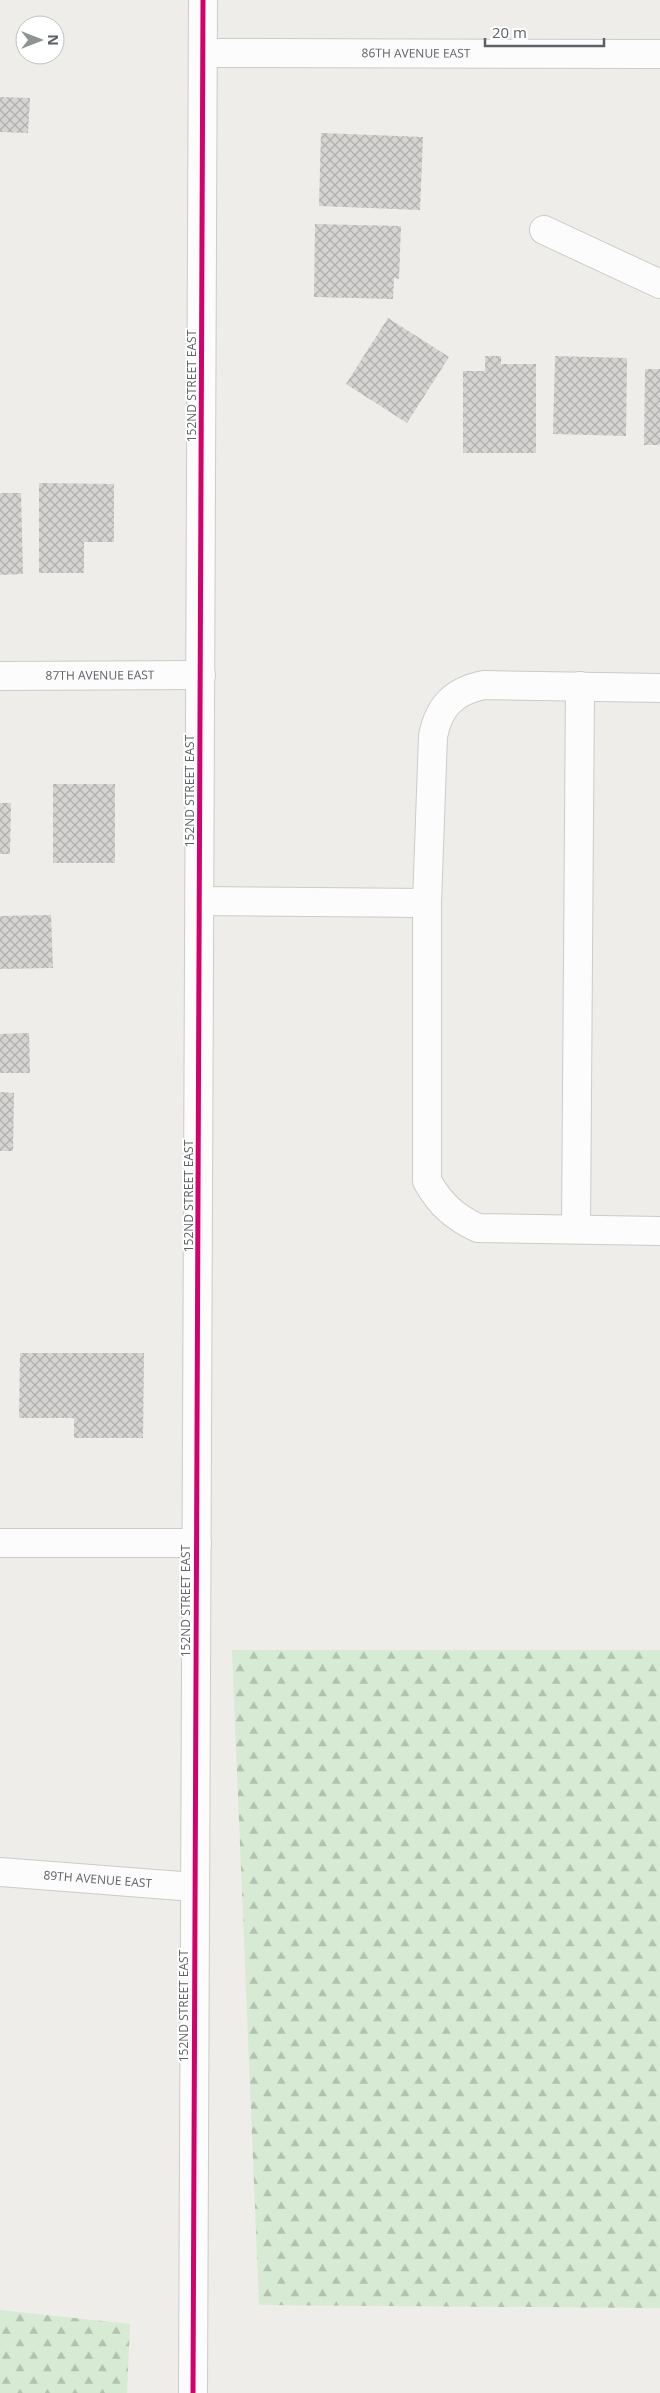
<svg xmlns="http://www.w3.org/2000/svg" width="660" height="2393" viewBox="0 0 660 2393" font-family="'Open Sans',sans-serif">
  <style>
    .forest { fill: url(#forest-firs) }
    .building { fill: url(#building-cross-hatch) }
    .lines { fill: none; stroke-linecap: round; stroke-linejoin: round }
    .minor-casing { stroke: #cacbcb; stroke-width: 30 }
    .minor { stroke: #fcfcfc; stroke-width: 28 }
    .cycleway-casing { stroke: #fff; stroke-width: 8 }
    .cycleway { stroke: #d6006c; stroke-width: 5 }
    .labels { text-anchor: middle; stroke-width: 4; stroke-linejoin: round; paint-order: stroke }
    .street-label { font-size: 12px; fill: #5e6267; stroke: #fff }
  </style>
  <defs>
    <pattern id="forest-firs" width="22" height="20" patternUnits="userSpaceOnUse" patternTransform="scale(1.25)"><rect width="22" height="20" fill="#d7ead4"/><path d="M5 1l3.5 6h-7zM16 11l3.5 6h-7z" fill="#b2c1b0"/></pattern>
    <pattern id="building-cross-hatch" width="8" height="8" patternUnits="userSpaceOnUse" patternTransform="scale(1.25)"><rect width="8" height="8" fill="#d5d4d2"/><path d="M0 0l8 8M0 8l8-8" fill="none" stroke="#b0afae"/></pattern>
  </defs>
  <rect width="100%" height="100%" fill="#eeede9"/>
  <path class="forest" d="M232,1650H660V2308L259,2305Z
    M0,2310L130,2324L127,2393H0Z"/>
  <path class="building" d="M0,97L30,98L28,133L0,132Z
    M321,133L423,137L420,210L319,206Z
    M315,224L401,226L399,279L394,278L393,299L314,297Z
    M388,318L449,357L407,423L346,384Z
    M485,356H501V364H536V453H463V371H485Z
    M555,356L627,358L626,436L553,434Z
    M645,369H660V445H644Z
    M39,483L114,484V542H84V573H39Z
    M0,493H21L23,574L0,575Z
    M53,784H115V863H53Z
    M0,803H11L10,854H0Z
    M51,915L53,968L0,969V916Z
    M29,1033L30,1073H0V1034Z
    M0,1092L14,1093L13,1151H0Z
    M20,1353H144L143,1438H74V1418H19Z"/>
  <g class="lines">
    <g class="minor-casing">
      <g id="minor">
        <path id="s1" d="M204,53L660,54"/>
        <path d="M544,230L660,284"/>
        <path id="s2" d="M0,676L201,675"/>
        <path d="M660,688L484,685C454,691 439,706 433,736L427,903V1181C440,1204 454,1217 478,1228L660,1231"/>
        <path d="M200,901L427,903"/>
        <path d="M576,1229L580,686"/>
        <path d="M0,1543H197"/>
        <path id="s3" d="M0,1872L194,1887"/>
        <path d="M193,2393L203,0"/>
      </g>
    </g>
    <use href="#minor" class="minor"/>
    <g class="cycleway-casing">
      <path id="cycleway" d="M193,2393L203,0"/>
    </g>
    <use href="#cycleway" class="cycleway"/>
  </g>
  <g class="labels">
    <g class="street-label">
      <text dy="4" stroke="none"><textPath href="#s1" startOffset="212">86TH AVENUE EAST</textPath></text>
      <text transform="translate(192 386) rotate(-90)" y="4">152ND STREET EAST</text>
      <text dy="4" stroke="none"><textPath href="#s2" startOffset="100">87TH AVENUE EAST</textPath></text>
      <text transform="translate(190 791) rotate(-90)" y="4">152ND STREET EAST</text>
      <text transform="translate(189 1196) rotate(-90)" y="4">152ND STREET EAST</text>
      <text transform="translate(186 1601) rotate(-90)" y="4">152ND STREET EAST</text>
      <text dy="4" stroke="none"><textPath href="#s3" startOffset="98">89TH AVENUE EAST</textPath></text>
      <text transform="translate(184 2006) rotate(-90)" y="4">152ND STREET EAST</text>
    </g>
  </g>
  <g transform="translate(40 40) rotate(90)"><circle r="24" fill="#ffffff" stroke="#bfc0c2"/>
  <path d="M0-4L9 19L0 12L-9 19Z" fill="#909394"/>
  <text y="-8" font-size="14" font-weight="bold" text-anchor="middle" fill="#5e6267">N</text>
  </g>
  <path d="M485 38v8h119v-8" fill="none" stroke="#5e6267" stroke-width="2.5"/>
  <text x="492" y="38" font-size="15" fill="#5e6267" stroke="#ffffff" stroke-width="4" paint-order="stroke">20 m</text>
</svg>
